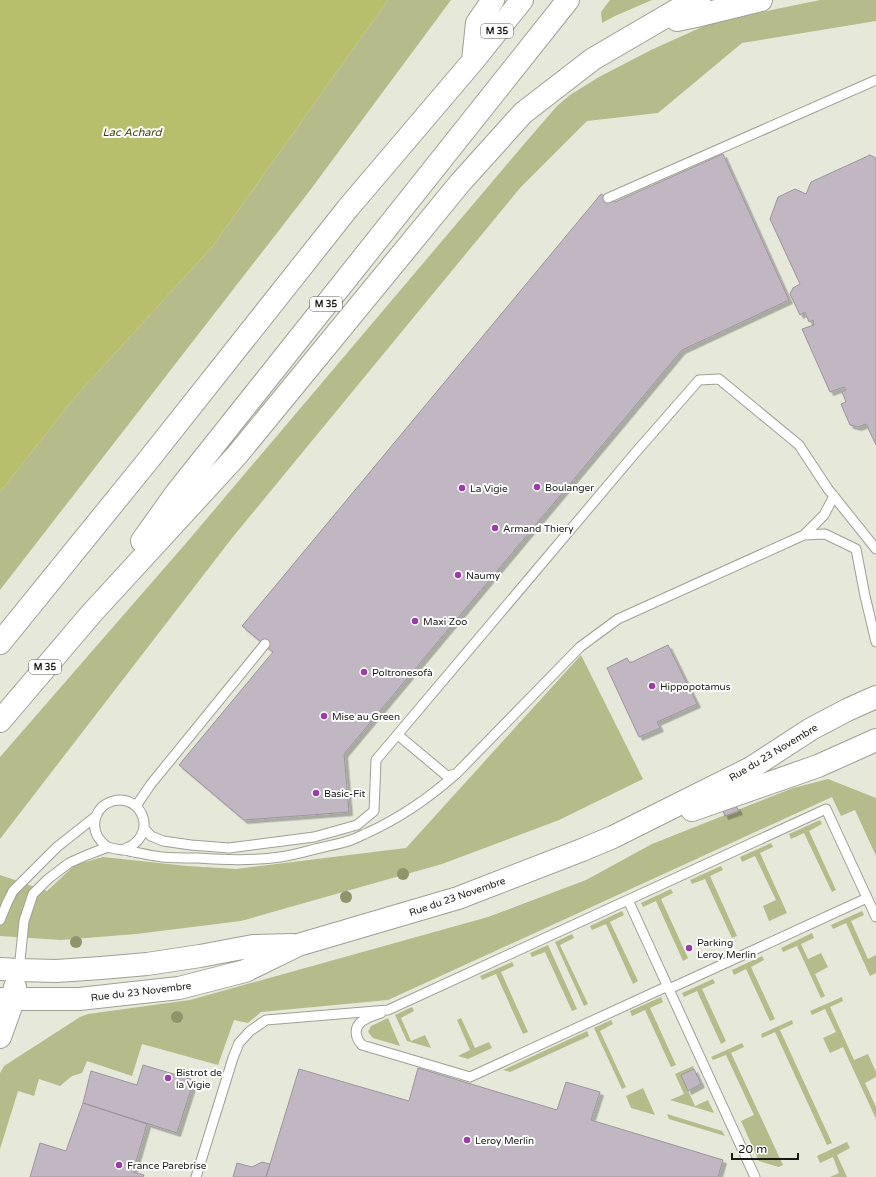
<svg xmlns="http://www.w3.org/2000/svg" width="876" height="1177" viewBox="0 0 876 1177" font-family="'Varela Round',sans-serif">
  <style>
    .green { fill: #b6bb8b }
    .water { fill: #b7be6c }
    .building { fill: #c0b7c2; stroke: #9e949f; filter: url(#shadow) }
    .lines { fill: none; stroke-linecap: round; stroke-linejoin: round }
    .lane-casing { stroke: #9ea093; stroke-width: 11 }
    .secondary-casing { stroke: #9ea093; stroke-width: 24 }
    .highway-casing { stroke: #9ea093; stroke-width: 24 }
    .lane { stroke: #fff; stroke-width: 9 }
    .secondary { stroke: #fff; stroke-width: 22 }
    .highway { stroke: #fff; stroke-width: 22 }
    .tree { fill: #91946b }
    .poi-dot { fill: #993ea9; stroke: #fff; stroke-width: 1.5 }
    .labels { text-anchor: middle; stroke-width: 4; stroke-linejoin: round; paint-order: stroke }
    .shield { fill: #fff; stroke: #5e5e5b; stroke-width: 1 }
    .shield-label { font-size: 9px; font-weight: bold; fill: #191915 }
    .poi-label { font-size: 10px; fill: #191915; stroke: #fff; text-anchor: start }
    .street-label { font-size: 10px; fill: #191915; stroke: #fff }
    .water-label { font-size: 11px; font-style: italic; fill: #3d4100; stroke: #fff }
  </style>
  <defs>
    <filter id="shadow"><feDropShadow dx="3.5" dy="3.5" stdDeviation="0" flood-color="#0004"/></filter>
  </defs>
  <rect width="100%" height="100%" fill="#e6e8da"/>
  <path class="green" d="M388,0H451L308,193L0,590V492L75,397L212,247Z
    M610,0H652L615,16L602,23L601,12Z
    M820,0H876V21L742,43L658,113L587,121L520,188L232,538L0,839V757L187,542L525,143L557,106L570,95L599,77L651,50L713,22Z
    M581,655L643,779L559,820L442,864L241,921L136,934L61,940L0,936V875L47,891L75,865L103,857L187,866L236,869L406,848Z
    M828,779L876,798V856L855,810L841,816L832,797L388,1000L261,1012L248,1023L234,1020L218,1065L142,1044L132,1076L87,1061L82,1073L72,1076L60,1086L39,1079L34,1096L18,1091L0,1149V1073L4,1066L80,1017L88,1014L190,1000L488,917L586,880L652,844L793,788Z
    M820,820L822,824L809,831L836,890L832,892L804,833L791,839L789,834Z
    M771,843L773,847L760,853L787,913L769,921L763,906L776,900L755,856L742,862L740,857Z
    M721,866L723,870L710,876L737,936L732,938L705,879L692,884L690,880Z
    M671,889L673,893L661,899L688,958L683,961L656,901L643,907L641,903Z
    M622,911L624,915L610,922L638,981L633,984L606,924L592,930L590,926Z
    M862,911L864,915L851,921L868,959L876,955V973L870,976L846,923L833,929L831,925Z
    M812,933L814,938L801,944L808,959L821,953L828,967L815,974L825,996L821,998L797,946L783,952L781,948Z
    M572,934L574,938L560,945L588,1004L584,1006L555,942Z
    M548,945L577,1009L572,1011L545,952L532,957L530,953Z
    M762,956L764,960L751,967L775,1019L770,1021L746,969L734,975L732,970Z
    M512,962L514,966L501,972L528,1032L523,1034L496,974L482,980L480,976Z
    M713,979L715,983L702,989L726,1041L721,1044L697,991L684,997L682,993Z
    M661,997L663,1002L650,1008L676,1065L671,1067L645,1010L632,1016L630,1011Z
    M842,997L843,1001L830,1007L854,1060L868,1054L876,1072V1077L865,1083L876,1107V1119L843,1047L830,1053L823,1038L836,1032L825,1009L812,1015L810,1011Z
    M412,1007L414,1011L401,1018L411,1041L425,1035L431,1048L407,1041L395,1015Z
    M388,1018L400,1046L373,1038L368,1032L371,1026Z
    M461,1018L475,1048L489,1042L492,1048L468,1059L458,1056L470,1050L457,1020Z
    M611,1020L613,1024L600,1031L626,1087L622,1089L594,1028Z
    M792,1020L793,1024L780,1030L832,1143L827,1145L775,1032L762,1038L761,1034Z
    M587,1031L589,1036L510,1072L503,1070Z
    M742,1043L744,1047L731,1053L783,1165L779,1167L759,1161L741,1121L754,1115L726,1055L713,1060L711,1057Z
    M693,1066L694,1069L681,1075L695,1106L708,1100L714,1113L670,1100L684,1094L675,1074Z
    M643,1088L655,1115L631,1108L626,1096Z
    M667,1114L722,1131L725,1136L669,1119Z
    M847,1142L850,1148L837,1155L847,1177H830L839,1173L833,1157L820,1163L817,1156Z"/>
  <path class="water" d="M0,0H388L212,247L75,397L0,492Z"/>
  <path class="building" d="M723,154L789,300L682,350L344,754L349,812L244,820L179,765L273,652L242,626L601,194L615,202Z
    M870,155L876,158V445L866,424L858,427L850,425L841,404L846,402L842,392L846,390L844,387L830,392L802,329L814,325L813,320L809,322L805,312L800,315L790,294L793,288L800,284L770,219L778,197L795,189L806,194L811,182Z
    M668,645L697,704L657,722L660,728L639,737L607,668L627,658L630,663Z
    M736,806L739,811L725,816L723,811Z
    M143,1065L194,1080L177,1133L83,1103L91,1071L137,1085Z
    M418,1068L557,1110L566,1082L600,1092L591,1120L723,1160L718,1177H266L299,1069L409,1101Z
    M694,1069L701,1084L688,1091L681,1075Z
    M83,1103L147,1124L133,1172L144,1175L143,1177H30L40,1143L66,1151Z
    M262,1162L270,1164L266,1177H233L237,1163L252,1167Z"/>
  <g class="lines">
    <g class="lane-casing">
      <path id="lane" d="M608,198L876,80
        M804,535L824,515L834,496
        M398,735L447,776L456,774L580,647L618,619L804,535L825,534L856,549L865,596L876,642
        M136,806L151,784L265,644
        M144,828L151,836L163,841L191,845L229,848L314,837L357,825L374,811L376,760L636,452L699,380L719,379L799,445L828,489L876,549
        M122,850C161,837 142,793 113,801C97,805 90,823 98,837C100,840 102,843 106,846C113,850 121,849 129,851C140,853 151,856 162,857C174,858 186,858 198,858C225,860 253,861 280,857C295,855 310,850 324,847C333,845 343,843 351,840C357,838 362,835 367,833C400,818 429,798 456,774
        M628,900L755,1177
        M0,920L7,903L13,891L57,847L95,817
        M19,970L24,921L33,894L48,879L69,863L87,855L108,847
        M669,989L867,898
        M381,1013C375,1015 366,1018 361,1022C353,1029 356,1039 362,1045L470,1077L668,986
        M196,1177L233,1058L239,1043L250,1031L266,1020L388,1010L826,809L876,917"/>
    </g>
    <g class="secondary-casing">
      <path id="secondary" d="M692,810L818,766L876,740
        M0,969L19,970L56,971L101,968L147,964L200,956L253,946L293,945
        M0,999H79L179,988L245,971L298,945L458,898L582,850L613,837L751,768L811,729L847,710L876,697
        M0,1037L10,1009L15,987"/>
    </g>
    <g class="highway-casing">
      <path id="highway" d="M677,20L696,16L761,0
        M473,61L477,23L493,0
        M142,541L177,492L568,0
        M0,643L146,463L348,208L473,61L522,0
        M0,721L91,614L237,455L460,183L523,113L593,59L682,7L699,0"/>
    </g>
    <use href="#lane" class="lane"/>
    <use href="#secondary" class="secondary"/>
    <use href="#highway" class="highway"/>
  </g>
  <g class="tree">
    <circle cx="403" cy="874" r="6"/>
    <circle cx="346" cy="897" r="6"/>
    <circle cx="76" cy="942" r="6"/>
    <circle cx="177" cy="1017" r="6"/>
  </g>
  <g class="poi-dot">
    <circle cx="537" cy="487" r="4"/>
    <circle cx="462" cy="488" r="4"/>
    <circle cx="495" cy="528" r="4"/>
    <circle cx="458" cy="575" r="4"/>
    <circle cx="415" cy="621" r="4"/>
    <circle cx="364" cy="672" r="4"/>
    <circle cx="652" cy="686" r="4"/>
    <circle cx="324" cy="716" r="4"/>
    <circle cx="316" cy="793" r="4"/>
    <circle cx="689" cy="948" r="4"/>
    <circle cx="168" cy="1078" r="4"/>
    <circle cx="467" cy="1140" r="4"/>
    <circle cx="119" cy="1165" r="4"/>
  </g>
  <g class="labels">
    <g class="shield">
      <rect x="481" y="24" width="32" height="14" rx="3"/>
      <rect x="310" y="297" width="32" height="14" rx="3"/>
      <rect x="29" y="660" width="32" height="14" rx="3"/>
    </g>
    <g class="shield-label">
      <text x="497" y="34">M 35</text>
      <text x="326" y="307">M 35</text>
      <text x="45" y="670">M 35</text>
    </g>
    <g class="poi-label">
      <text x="545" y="491">Boulanger</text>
      <text x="470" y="492">La Vigie</text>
      <text x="503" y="532">Armand Thiery</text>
      <text x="466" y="579">Naumy</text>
      <text x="423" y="625">Maxi Zoo</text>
      <text x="372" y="676">Poltronesofà</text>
      <text x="660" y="690">Hippopotamus</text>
      <text x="332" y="720">Mise au Green</text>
      <text x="324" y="797">Basic-Fit</text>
      <text x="697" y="946">Parking<tspan x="697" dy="12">Leroy Merlin</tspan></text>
      <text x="176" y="1076">Bistrot de<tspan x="176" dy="12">la Vigie</tspan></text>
      <text x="475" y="1144">Leroy Merlin</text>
      <text x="127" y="1169">France Parebrise</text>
    </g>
    <g class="street-label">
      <text transform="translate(773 752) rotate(-31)" y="4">Rue du 23 Novembre</text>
      <text transform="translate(457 896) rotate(-19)" y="4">Rue du 23 Novembre</text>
      <text transform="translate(141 991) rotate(-7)" y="4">Rue du 23 Novembre</text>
    </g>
    <g class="water-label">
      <text x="132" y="136">Lac Achard</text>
    </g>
  </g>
  <path d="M732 1153v6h66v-6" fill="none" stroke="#191915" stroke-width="2"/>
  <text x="738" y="1153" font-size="12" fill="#191915" stroke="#ffffff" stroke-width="3" paint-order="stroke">20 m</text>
</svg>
